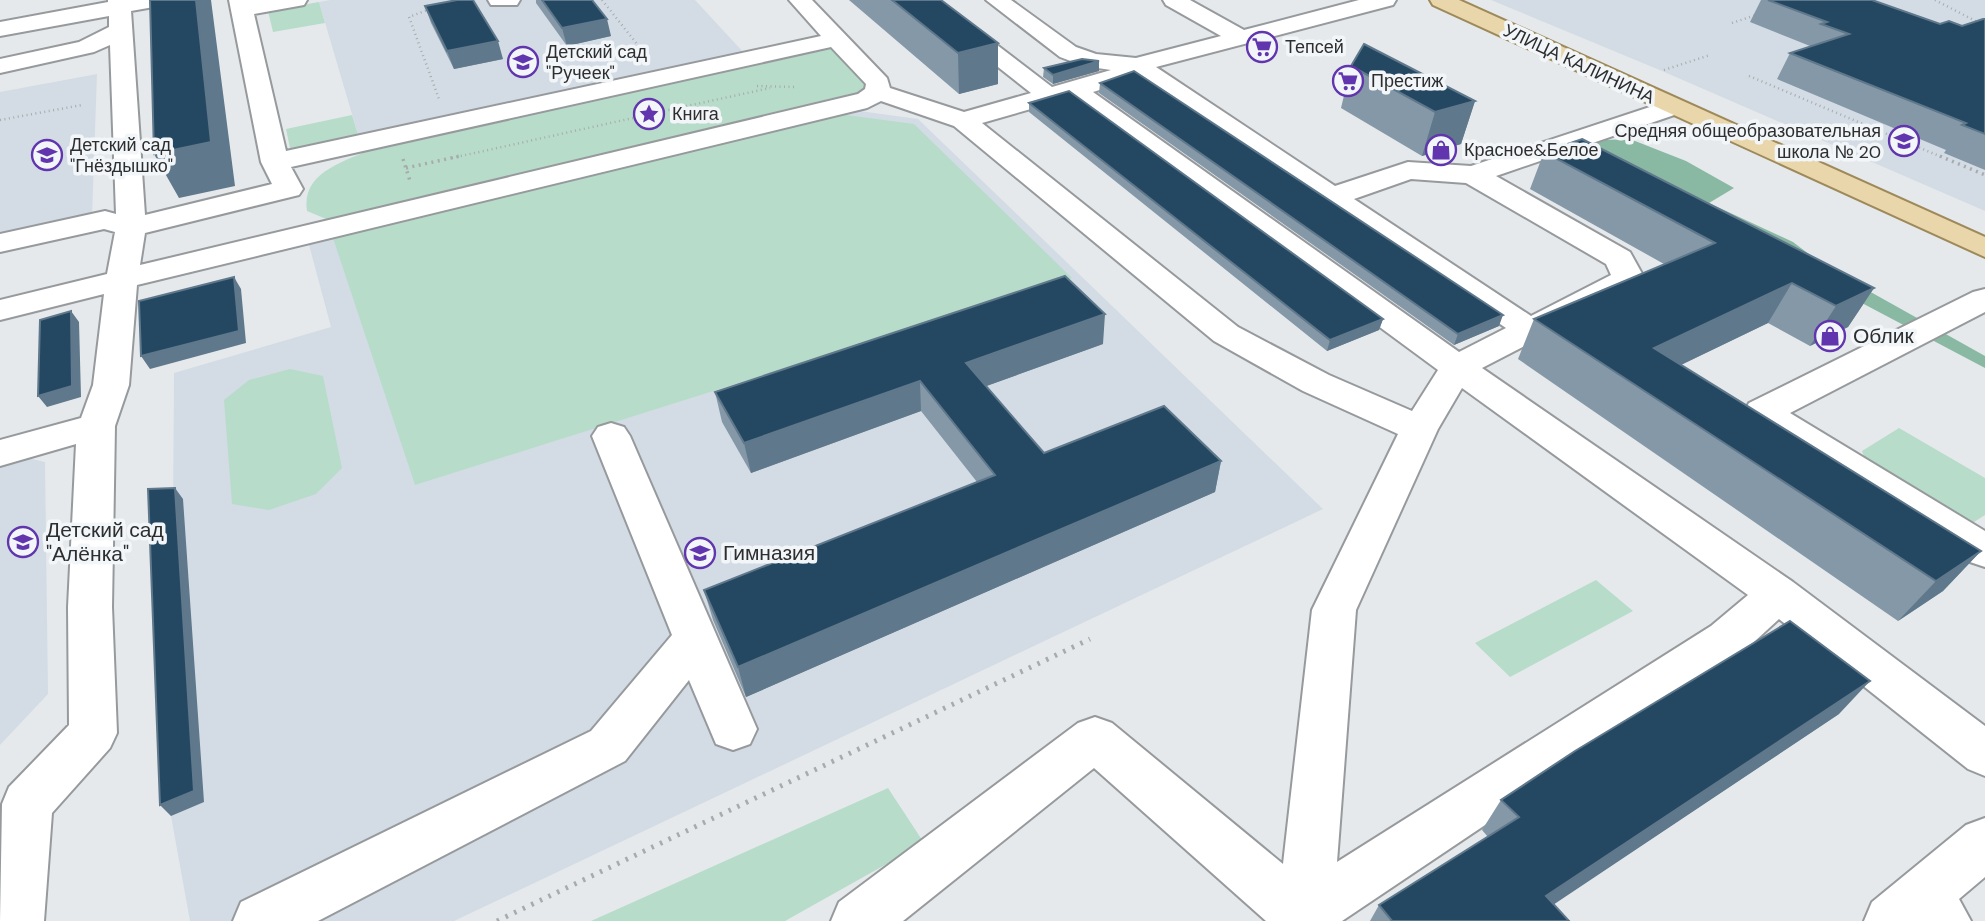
<svg xmlns="http://www.w3.org/2000/svg" width="1985" height="921" viewBox="0 0 1985 921" font-family="'DM Sans',sans-serif">
  <style>
    .built { fill: #d3dce4 }
    .green { fill: #b7dcca }
    .forest { fill: #89b9a2 }
    .lines { fill: none; stroke-linecap: round; stroke-linejoin: round }
    .minor-casing { stroke: #979a9d; stroke-width: 4 }
    .major-casing { stroke: #9e895a; stroke-width: 4 }
    .path-far2 { stroke: #a8abad; stroke-width: 2.5; stroke-dasharray: 1 3.5; stroke-linecap: butt }
    .path-far1 { stroke: #a8abad; stroke-width: 3.5; stroke-dasharray: 2 4.5; stroke-linecap: butt }
    .path { stroke: #a8abad; stroke-width: 5; stroke-dasharray: 2.5 7; stroke-linecap: butt }
    .minor { fill: #fff; fill-rule: evenodd }
    .major { fill: #e9d6aa; fill-rule: evenodd }
    .wall { fill: #8598a7 }
    .shaded-wall { fill: #5f788b }
    .building { fill: #254862; stroke: #5f788b; stroke-width: 2 }
    .labels { text-anchor: middle; stroke-width: 7; stroke-linejoin: round; paint-order: stroke }
    .far-poi-label { font-size: 18px; fill: #2d2e2f; stroke: #f3f6f9; text-anchor: start }
    .far-street-label { font-size: 18px; fill: #2d2e2f; stroke: #f3f6f9 }
    .poi-label { font-size: 21px; fill: #2d2e2f; stroke: #f3f6f9; text-anchor: start }
  </style>
  <rect width="100%" height="100%" fill="#e5e9ec"/>
  <path class="built" d="M330,0H695L745,54L359,138L319,2Z
    M1491,0H1985V211L1662,71Z
    M97,74L92,217L0,238V92Z
    M845,109L918,119L1323,509L454,921H190L171,816L174,373L331,327L308,241Z
    M23,457L45,462L48,694L0,745V463Z"/>
  <path class="green" d="M319,2L325,23L273,32L268,11Z
    M834,45L869,82V88L855,99L331,221L307,211C301,172 344,162 374,148Z
    M839,114L914,124L1072,278L415,485L333,238Z
    M352,115L359,138L291,153L286,129Z
    M290,369L323,376L342,468L316,494L269,510L232,504L224,400L249,380Z
    M1899,428L1985,478V515L1963,529L1870,472L1862,451Z
    M1596,580L1633,611L1510,677L1475,643Z
    M888,788L924,843L785,921H591Z"/>
  <path class="forest" d="M1630,139L1686,161L1734,188L1709,203L1793,242L1826,267L1985,356V368L1737,237L1580,141Z"/>
  <g class="lines">
    <g class="minor-casing">
      <path id="minor" d="M108,0H168L165,5L131,11L145,215L272,184L261,162L229,0H307L304,5L254,14L286,151L821,36L789,0H812L887,78L890,88L964,112L1031,93L913,0H938L1052,87L1111,70L1084,66L1060,57L986,0H1011L1076,47L1096,54L1136,58L1221,36L1166,5L1163,0H1190L1244,30L1359,0H1396L1393,5L1156,67L1335,186L1408,162L1471,166L1665,102L1674,99L1683,102L1687,107L1683,112L1496,176L1630,252L1645,279L1640,286L1482,368L1793,582L1985,726V776L1968,769L1779,619L1743,652L1342,921H1266L1094,768L903,921H831L839,902L1078,723L1095,717L1112,723L1283,864L1312,610L1398,434L1303,391L1214,341L954,126L881,101L867,108L137,285L129,385L115,426L112,607L117,733L110,748L52,813L44,921H0L2,804L9,787L69,725L68,607L76,444L0,466V440L81,418L93,385L104,294L0,320V300L107,274L115,232L104,229L0,252V234L105,211L116,214L110,45L94,52L0,73V59L79,42L109,27V16L0,36V22L108,2ZM831,47L866,84L865,89L858,94L140,265L145,233L299,195L303,189L291,167ZM1136,76L1506,328L1459,352L1093,92L1126,82ZM1069,98L1438,370L1412,411L1329,375L1238,327L982,123ZM1411,179L1466,183L1606,264L1611,275L1531,316L1354,199ZM1462,388L1748,595L1711,626L1337,862L1356,610L1438,429Z
        M488,0H520L517,5H491Z
        M1985,289V312L1790,413L1985,531V567L1970,562L1749,421L1744,412L1749,403L1973,292Z
        M611,423L624,427L630,436L757,729L750,744L733,750L716,744L689,680L625,761L318,921H233L241,902L591,731L672,635L592,436L598,427Z
        M1985,818V877L1959,899L1971,921H1864L1872,902L1966,825Z"/>
    </g>
    <g class="major-casing">
      <path id="major" d="M1430,0H1459L1985,237V257L1433,5Z"/>
    </g>
    <path class="path-far2" d="M602,0L645,54
      M1935,0L1985,26
      M430,9L409,17L439,99
      M1732,23L1756,15
      M1664,70L1710,55
      M1749,76L1944,158
      M757,86L794,87
      M649,107L662,109L664,115L648,122L633,118L636,111Z
      M664,111L770,88
      M0,120L82,105
      M1891,136L1903,132
      M452,158L633,118"/>
    <path class="path-far1" d="M1940,156L1985,175
      M403,159L410,181
      M406,168L460,156"/>
    <path class="path" d="M497,921L1090,639"/>
    <use href="#minor" class="minor"/>
    <use href="#major" class="major"/>
  </g>
  <path class="wall" d="M536,0H592L611,36L567,46L536,3Z
    M849,0H941L998,84L959,94Z
    M1761,0H1872L1940,24L1962,26L1985,19V170L1944,153L1946,150L1777,79L1790,53L1809,47L1810,46L1750,22Z
    M425,6L503,59L454,69L431,23Z
    M1351,66L1475,101L1461,144L1422,156L1341,108Z
    M1044,68L1099,71L1053,84L1043,77Z
    M1100,83L1499,326L1454,345L1099,93Z
    M1029,103L1383,319L1379,330L1327,351L1029,112Z
    M1544,152L1874,288L1848,327L1810,346L1768,323L1681,365L1981,551L1943,591L1898,621L1518,359L1534,319L1664,264L1530,189Z
    M1103,344L986,386L1044,453L1221,461L1215,492L746,697L713,620L704,590L977,482L921,411L751,473L722,422L715,392Z
    M1839,714L1553,904L1569,921H1370L1379,905L1488,837L1482,830L1501,800Z"/>
  <path class="shaded-wall" d="M196,0H211L235,186L179,198L154,154Z
    M607,19L611,36L567,46L562,28Z
    M498,41L503,59L454,69L447,51Z
    M998,43V84L959,94L958,53Z
    M1099,61V71L1053,84V75Z
    M1475,101L1461,144L1422,156L1435,112Z
    M234,277L241,289L246,343L150,369L141,356Z
    M1792,283L1768,323L1637,386L1654,348Z
    M1874,288L1848,327L1810,346L1836,306Z
    M71,311L79,322L81,397L47,407L38,396Z
    M1105,314L1103,344L967,393L966,363Z
    M1503,315L1499,326L1454,345L1458,334Z
    M1383,319L1379,330L1327,351L1330,340Z
    M920,381L921,411L751,473L744,443Z
    M1221,461L1215,492L746,697L738,667Z
    M175,488L183,499L204,802L171,816L160,805Z
    M1981,551L1943,591L1898,621L1936,581Z
    M1870,681L1839,714L1529,921L1546,896Z"/>
  <path class="building" d="M150,0H196L211,142L154,154Z
    M457,0H473L498,41L447,51L425,6Z
    M542,0H592L607,19L562,28Z
    M892,0H941L998,43L958,53Z
    M1768,0H1872L1940,24L1949,21L1962,26L1983,19H1985V134L1962,125L1966,123L1790,53L1849,34L1821,24L1827,22Z
    M1364,44L1475,101L1435,112L1351,66Z
    M1082,59L1099,61L1053,75L1044,68Z
    M1134,71L1503,315L1458,334L1100,83Z
    M1069,91L1383,319L1330,340L1029,103Z
    M1582,139L1874,288L1836,306L1792,283L1654,348L1981,551L1936,581L1534,319L1715,243L1544,152Z
    M1065,276L1105,314L966,363L1044,453L1164,406L1221,461L738,667L704,590L995,475L920,381L744,443L715,392Z
    M234,277L239,331L141,356L139,301Z
    M71,311L72,386L38,396L40,320Z
    M175,488L194,791L160,805L148,489Z
    M1790,621L1870,681L1546,896L1569,921H1392L1379,905L1519,817L1501,800L1575,751Z"/>
  <defs>
    <g id="supermarket-ring" transform="scale(1.575)"><circle r="9.5" fill="#f3f6f9" stroke="#6035ad" stroke-width="1.5"/><path d="M-6-5.5h2.5l.6 2H6L4.5 2H-2.5L-4.4-4H-6ZM-1.5 3.2a1.3 1.3 0 1 0 .1 0ZM3 3.2a1.3 1.3 0 1 0 .1 0Z" fill="#6035ad"/></g>
    <g id="school-ring" transform="scale(1.575)"><circle r="9.5" fill="#f3f6f9" stroke="#6035ad" stroke-width="1.5"/><path d="M0-5L7-2L0 1L-7-2ZM-4 1L0 2.5L4 1V4Q0 6-4 4Z" fill="#6035ad"/></g>
    <g id="sight-ring" transform="scale(1.575)"><circle r="9.5" fill="#f3f6f9" stroke="#6035ad" stroke-width="1.5"/><path d="M0-6L1.8-2.2L6-1.7L2.9 1.2L3.7 5.4L0 3.3L-3.7 5.4L-2.9 1.2L-6-1.7L-1.8-2.2Z" fill="#6035ad"/></g>
    <g id="shop-ring" transform="scale(1.575)"><circle r="9.5" fill="#f3f6f9" stroke="#6035ad" stroke-width="1.5"/><path d="M-5-2.5h2.3a2.7 3.5 0 0 1 5.4 0H5L5.5 6h-11ZM-1.5-2.5h3a1.5 2.3 0 0 0-3 0Z" fill="#6035ad"/></g>
  </defs>
  <g fill-rule="evenodd">
    <use href="#supermarket-ring" x="1262" y="47"/>
    <use href="#school-ring" x="523" y="62"/>
    <use href="#supermarket-ring" x="1348" y="81"/>
    <use href="#sight-ring" x="649" y="114"/>
    <use href="#school-ring" x="1904" y="141"/>
    <use href="#shop-ring" x="1441" y="150"/>
    <use href="#school-ring" x="47" y="155"/>
    <use href="#shop-ring" x="1830" y="336"/>
    <use href="#school-ring" x="23" y="542"/>
    <use href="#school-ring" x="700" y="553"/>
  </g>
  <g class="labels">
    <g class="far-poi-label">
      <text x="1285" y="53">Тепсей</text>
      <text x="546" y="58">Детский сад<tspan x="546" dy="21">"Ручеек"</tspan></text>
      <text x="1371" y="87">Престиж</text>
      <text x="672" y="120">Книга</text>
      <text x="1881" y="137" text-anchor="end">Средняя общеобразовательная<tspan x="1881" dy="21">школа № 20</tspan></text>
      <text x="70" y="151">Детский сад<tspan x="70" dy="21">"Гнёздышко"</tspan></text>
      <text x="1464" y="156">Красное&amp;Белое</text>
    </g>
    <g class="far-street-label">
      <text transform="translate(1579 64) rotate(25)" y="6">УЛИЦА КАЛИНИНА</text>
    </g>
    <g class="poi-label">
      <text x="1853" y="343">Облик</text>
      <text x="46" y="537">Детский сад<tspan x="46" dy="24">"Алёнка"</tspan></text>
      <text x="723" y="560">Гимназия</text>
    </g>
  </g>
</svg>
